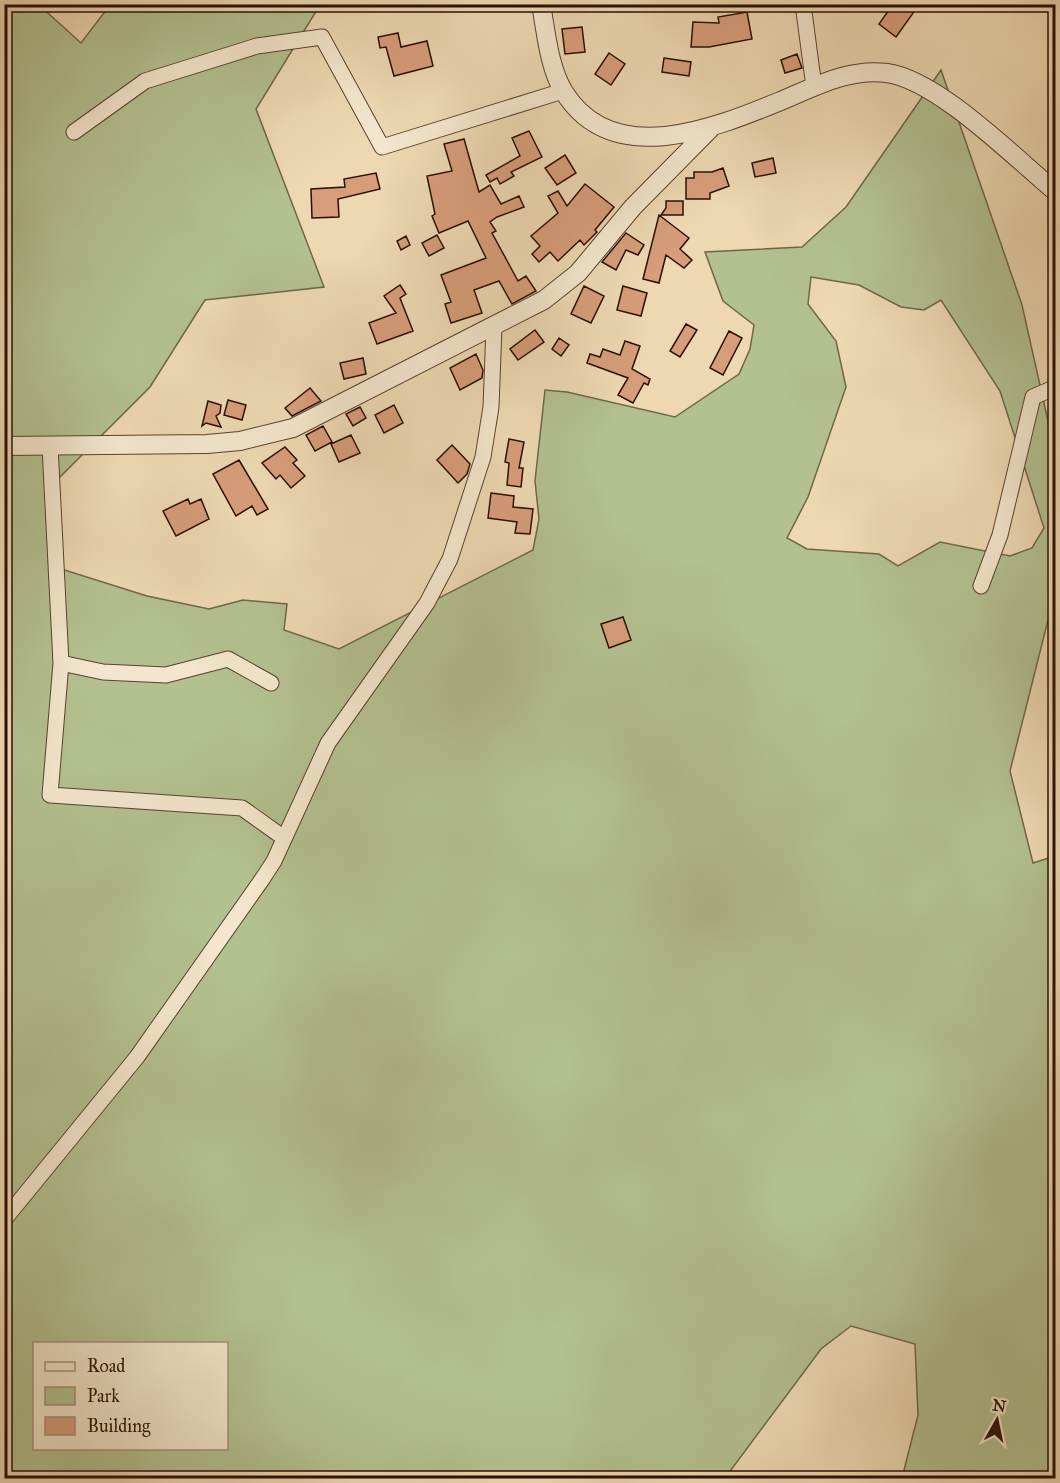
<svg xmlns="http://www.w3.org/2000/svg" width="1060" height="1483" viewBox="0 0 1060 1483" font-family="'IM FELL Great Primer',serif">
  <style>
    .green { fill: #b3c090; stroke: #6e674a; stroke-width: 1.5; fill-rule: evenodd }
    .building { fill: #d79d7a; stroke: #2a0e04; stroke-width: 1.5 }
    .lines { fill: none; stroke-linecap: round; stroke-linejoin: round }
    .minor-casing { stroke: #5b402f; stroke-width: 17 }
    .tertiary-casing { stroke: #5b402f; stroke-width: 20 }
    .minor { stroke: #f3e6cc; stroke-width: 15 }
    .tertiary { stroke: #f3e6cc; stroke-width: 18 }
  </style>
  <rect width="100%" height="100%" fill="#edd8b1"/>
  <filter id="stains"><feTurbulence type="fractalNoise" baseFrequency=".00333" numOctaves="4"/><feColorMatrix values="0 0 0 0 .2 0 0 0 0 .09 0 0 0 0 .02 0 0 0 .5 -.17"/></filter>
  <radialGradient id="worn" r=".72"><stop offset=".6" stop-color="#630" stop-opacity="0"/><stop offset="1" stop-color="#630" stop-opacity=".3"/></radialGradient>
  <path class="green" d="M5,5H39L81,43L110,5H320L256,109L324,287L205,300L150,387L48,489L58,568L147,596L209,609L243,600L287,604L284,630L339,649L533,550L539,519L535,481L545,390L567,392L675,417L739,374L750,349L754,325L723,301L705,252L802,247L846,207L941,70L1022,305L1055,452V617L1048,620L1010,771L1033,863L1055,856V1478H902L918,1415L915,1344L851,1326L821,1349L725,1478H5ZM811,277L859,285L901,307L924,310L941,300L1000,391L1044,528L1032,548L1010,556L940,542L898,566L879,554L807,549L787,538L808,497L846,387L836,341L808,304ZM34,1344H226V1448H34Z"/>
  <path class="building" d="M893,4H910L916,9L896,37L879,24Z
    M747,12L752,39L709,47H691L693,22L719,23L718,17Z
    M582,27L585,52L565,54L562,29Z
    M398,33L401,47L427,41L433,66L394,76L386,47L380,48L378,37Z
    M609,53L625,64L611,85L595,74Z
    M797,54L802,68L785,73L781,60Z
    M664,58L691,62L689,76L662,72Z
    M529,131L542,157L511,172L514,176L500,184L497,178L490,182L486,175L520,156L512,138Z
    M464,139L479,192L490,185L501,204L519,196L524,207L497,217L490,222L496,231L492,233L518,281L526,276L536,291L512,304L499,281L474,290L482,313L451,323L445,304L451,302L441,275L486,258L468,221L439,233L432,216L435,214L427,176L452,171L444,144Z
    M565,155L576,173L557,185L545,168Z
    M773,158L776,173L755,177L752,163Z
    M723,168L729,186L710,193V199H686V178H694V172H712Z
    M376,173L380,189L338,199L339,217L312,218L311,189L345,187L344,179Z
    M585,184L614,207L595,230L597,232L584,245L580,240L558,261L550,252L539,262L532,254L540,246L531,236L558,213L548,196L558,191L567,206Z
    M666,201H683V215H661L666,208Z
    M659,215L689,238L680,249L692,260L684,268L666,255L659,283L643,279Z
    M626,233L644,245L638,255L626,250L616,270L602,262Z
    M437,235L444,248L429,256L422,243Z
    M406,236L410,245L401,250L397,241Z
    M400,285L406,294L400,298L413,331L377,344L369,323L396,313L384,296Z
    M584,286L604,296L591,323L571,314Z
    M623,286L647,293L641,316L617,310Z
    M686,324L697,330L680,357L670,351Z
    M535,330L544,342L518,360L510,349Z
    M729,331L742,338L723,375L710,368Z
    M559,338L569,345L561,356L552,349Z
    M625,341L640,346L632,369L650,379L648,385L644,383L633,403L618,395L628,378L587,363L590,354L600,357L603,349L620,355Z
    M476,354L483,370L482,378L460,390L450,368Z
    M363,358L366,374L344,379L340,363Z
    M310,388L321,401L292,416L285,408Z
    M228,400L246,405L242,420L224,415Z
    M208,401L221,405L220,413L216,416L221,427L206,423L202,426Z
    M394,405L403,423L384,433L375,415Z
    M360,407L366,418L353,426L346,414Z
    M323,426L332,442L315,451L306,435Z
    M351,435L360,453L339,462L331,444Z
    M509,439L524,442L519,468H523L521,487L507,485L509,463L505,462Z
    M452,445L470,464L467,474L458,483L437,460Z
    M285,447L297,460L293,463L305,476L291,488L280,475L276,479L262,463Z
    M239,460L268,509L257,515L252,506L236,516L213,474Z
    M491,493L514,496L513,507L533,509L530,534L515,533L517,522L488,518Z
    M188,499L190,504L201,499L209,519L176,536L163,511Z
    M623,617L631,640L609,648L601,624Z"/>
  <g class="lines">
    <g class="minor-casing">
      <path id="minor" d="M803,4L814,87
        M74,132L145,81L257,46L322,37L382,147L563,91
        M50,446L61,663L50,795L242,808L284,838
        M981,586L1000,535L1033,397L1056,387
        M61,663L103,672L166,675L228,659L271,683
        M4,1220L137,1057L263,878L274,861L328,743L427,603L450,559L483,457L491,407L494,327"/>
    </g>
    <g class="tertiary-casing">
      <path id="tertiary" d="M541,4C546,32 549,68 564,92C613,171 717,127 783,100C816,86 850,68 887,73C938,80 1015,158 1056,192
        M4,446L207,444L240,441L293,428L544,300L578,273L633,207L710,129"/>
    </g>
    <use href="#minor" class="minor"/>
    <use href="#tertiary" class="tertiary"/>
  </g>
  <rect width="1060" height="1483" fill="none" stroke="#edd8b1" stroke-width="24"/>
  <rect x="6" y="6" width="1048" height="1471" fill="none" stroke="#2a0e04" stroke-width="3"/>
  <rect x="12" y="12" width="1036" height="1459" fill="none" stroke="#2a0e04" stroke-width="1.5"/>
  <rect x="33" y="1342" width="195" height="108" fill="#f3e6cc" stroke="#a3907c" stroke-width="1.5"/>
  <rect x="45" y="1362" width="30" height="9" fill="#f3e6cc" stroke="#a3907c" stroke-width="1.5"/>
  <text x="87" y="1372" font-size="18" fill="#2a0e04">Road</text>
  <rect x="45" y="1387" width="30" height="18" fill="#b3c090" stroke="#a3907c" stroke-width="1.5"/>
  <text x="87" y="1402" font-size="18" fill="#2a0e04">Park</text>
  <rect x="45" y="1417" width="30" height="18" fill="#d79d7a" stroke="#a3907c" stroke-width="1.5"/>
  <text x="87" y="1432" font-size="18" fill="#2a0e04">Building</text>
  <g transform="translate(997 1420) rotate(9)" stroke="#f3e6cc" stroke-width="4.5" paint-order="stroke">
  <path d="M0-4.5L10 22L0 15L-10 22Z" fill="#2a0e04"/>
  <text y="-9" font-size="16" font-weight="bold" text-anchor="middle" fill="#2a0e04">N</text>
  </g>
  <rect width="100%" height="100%" filter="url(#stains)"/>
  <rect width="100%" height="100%" fill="url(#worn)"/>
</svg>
